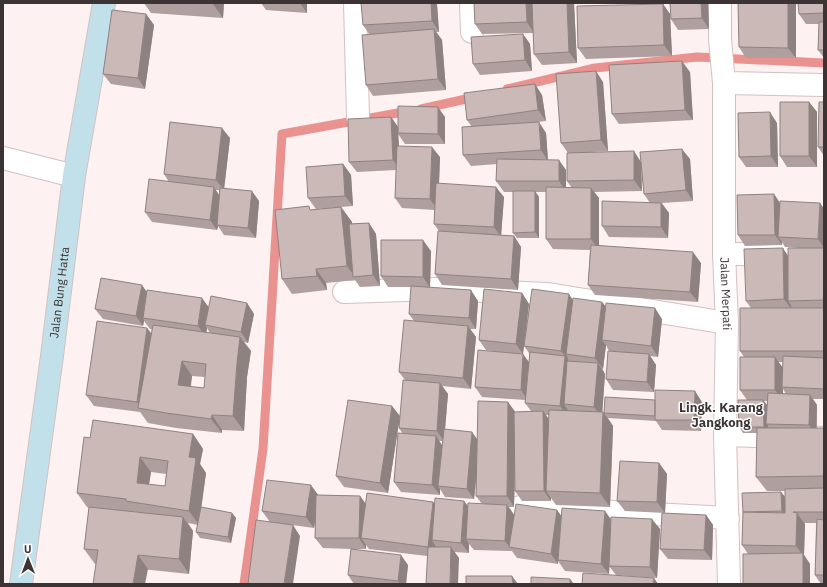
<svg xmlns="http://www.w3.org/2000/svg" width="827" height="587" viewBox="0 0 827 587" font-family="'IBM Plex Sans',sans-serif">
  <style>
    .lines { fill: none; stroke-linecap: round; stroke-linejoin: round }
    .stream { stroke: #e99290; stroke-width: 9 }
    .street-casing { stroke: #d3c1c0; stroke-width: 24 }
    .secondary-casing { stroke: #d3c1c0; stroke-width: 24 }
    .street { stroke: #fff; stroke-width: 22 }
    .secondary { stroke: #c2e0ea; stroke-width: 22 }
    .wall { fill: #af9f9e; fill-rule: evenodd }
    .shaded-wall { fill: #8e8281 }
    .building { fill: #cbb9b8; stroke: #8e8281; fill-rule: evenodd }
    .labels { text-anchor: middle; stroke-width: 3; stroke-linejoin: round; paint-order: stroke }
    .street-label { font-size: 12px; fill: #3c3434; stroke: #fff }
    .neighbourhood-label { font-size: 13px; font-weight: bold; fill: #3c3434; stroke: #fff }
  </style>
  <rect width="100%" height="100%" fill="#fdf1f1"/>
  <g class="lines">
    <path class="stream" d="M507,89L595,68L697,57L824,63
      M421,109L475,97
      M244,584L263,449L282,134L409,111"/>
    <g class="street-casing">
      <g id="street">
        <path d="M355,3L358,117"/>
        <path d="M471,3L472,32"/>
        <path id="s1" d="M720,3V39L724,83V254L727,323L725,435L729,584"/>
        <path d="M724,83L824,85"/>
        <path d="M3,158L74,176"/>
        <path d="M724,254H824"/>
        <path d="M344,292L437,289L548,294L727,323"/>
        <path d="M725,435L824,438"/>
        <path d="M520,507L728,518"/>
      </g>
    </g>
    <g class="secondary-casing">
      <g id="secondary">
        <path id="s2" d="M21,584L52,356L74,176L104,3"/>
      </g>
    </g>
    <use href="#street" class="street"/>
    <use href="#secondary" class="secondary"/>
  </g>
  <path class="wall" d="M144,3H224L223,18L151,13Z
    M261,3H307V13L266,10Z
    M361,3H437V4L439,32H436L442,40L446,90L373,96L366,85L369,34L363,25Z
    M474,3H574L577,63L542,65L534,54L533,33L482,34L475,24Z
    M670,3H708L709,29L678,30L671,19Z
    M738,3H796V58H746L739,47Z
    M824,3V58L818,50L819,24H806L799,14Z
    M663,4L670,14L672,56L586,59L578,48Z
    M146,14L154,25L145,89L111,84L103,74Z
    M523,34L530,44L532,71L480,75L473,64Z
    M690,72L693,120L619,124L612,114Z
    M603,82L608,151L591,152L641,162L690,159L693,201L662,203L669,213L668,238L609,237L602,226L650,203L644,194L641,164L642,191L594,192L599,198V245L701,263L698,302L595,295L588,285L590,250L553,249L546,239V192H535L539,197V238H517L513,233V192H504L496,181L497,164L471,166L463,155L472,127L467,120L542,95L546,121L530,123L546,133L548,160L566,170V188H572L567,181L568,153L561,143Z
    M809,102L817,112V167H787L780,156Z
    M824,102V156L818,147Z
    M391,117L398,127L445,117V144H405L398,134L399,146L440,157L439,183L504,197L501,235L514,236L521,247L518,290L442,285L435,274L439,231L434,224L435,210L402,208L395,198L396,170L357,172L349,162Z
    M777,123L778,167H746L739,157Z
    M230,138L224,188L259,201L256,238L224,235L218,226L217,230L152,222L145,212L169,182L164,174ZM215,190H219V195Z
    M343,164L351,175L353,206L316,209L308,198Z
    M774,194L780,203H820L824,209V399H813L817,405V428H824V584H821L815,575L816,523H804L805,524L804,555L810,564V584H743L748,554L742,545L743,512L781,492L785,497V491H767L756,477L757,433H743L739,427L747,400L740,390L744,357L740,351L751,308L746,301L788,256L799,248L785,247L782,242V245L745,246L738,235ZM778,362H783V368ZM783,389L786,394L783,393ZM764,401H767V405Z
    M341,207L352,222V224L369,223L376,234L380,286L360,287L355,280L326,283L327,290L292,294L282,279L312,210Z
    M431,251L430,288L478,301L476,329H470L476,337L471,389L442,386L448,394L445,429L478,440L508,402L515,412L531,411L525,403V400L482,397L475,387L499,352L486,350L479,340L522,293L529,304L523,354L529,362V353L524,346L572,300L602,302L606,307L662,319L658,357L650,356L656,365L654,392L613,390L606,379L620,352L609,351L606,345L603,369L602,368L605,374L602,412L604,413L655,400L702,402L701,431L662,430L656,421L608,418L613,426L610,507L556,505L551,498V501H522L515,491V468L514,507H509L514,515L557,510L561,516L611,519L660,529L657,578L616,575L609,566V574L565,571L558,561V564L517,558L512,551L474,550L469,544V553L454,552L459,558L427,556L369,549L366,545V549H352L408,565L406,584H354L348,575L351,549L323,548L315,538L316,516L314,528L270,522L262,511L318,495L360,496L366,504L433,502L435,504L468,506L482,504L476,496L477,471L474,499L445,497L440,489V495L401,492L394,482L403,434L399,428L405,380L399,372L414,321L409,314L411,287H388L381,276ZM546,415H549V420ZM439,441H442V445Z
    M146,292L209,307L247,303L254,314L248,343L244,342L251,351L247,377L244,431L222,430V433L176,428L148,423L140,412L94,406L86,395L147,328L151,333L152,329H150L144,321L143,326L103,319L95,309ZM207,328L210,333L206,332ZM192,376L205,377L204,388L191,387Z
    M400,416L388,493L344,487L336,476Z
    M193,434L203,449L200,464L206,473L201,507L232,513L236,518L231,543L200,538L196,532L198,525L188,523L193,531L189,574L95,564L84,549L89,508L87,507L77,493L90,438ZM151,472L166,474L165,486L149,484Z
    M659,463L667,474L665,513L625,511L617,501Z
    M706,515L713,525L712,560L668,559L660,549Z"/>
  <path class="shaded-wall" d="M213,3H224L223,18L213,4Z
    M300,3H307V13Z
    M431,3H437V4L439,32L432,21Z
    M526,3H534V33L527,22Z
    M567,3H574L577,63L569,52Z
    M701,3H708L709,29L702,18Z
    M788,3H796V58L788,48Z
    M663,4L670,14L672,56L664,45Z
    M146,14L154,25L145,89L138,78Z
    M434,29L442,40L446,90L438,79Z
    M523,34L530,44L532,71L525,60Z
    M682,61L690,72L693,120L685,110Z
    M596,71L603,82L608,151L601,140Z
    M535,84L542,95L546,121L538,110Z
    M809,102L817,112V167L809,156Z
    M438,107L445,117V144L438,134Z
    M770,112L777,123L778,167L771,156Z
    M391,117L398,127L400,170L393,160Z
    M539,122L546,133L548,161L541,150Z
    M222,128L230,138L224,190L216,180Z
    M432,147L440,157L438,210L430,199Z
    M682,149L690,159L693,201L686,190Z
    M634,151L641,162L642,191L634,180Z
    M559,160L566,170V192L559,181Z
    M343,164L351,175L353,206L345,196Z
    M214,187L221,198L217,225L218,226L217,230L210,220Z
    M496,187L504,197L501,237L494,227Z
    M591,188L599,198V250L591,239Z
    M252,191L259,201L256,238L248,228Z
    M535,191L539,197V238L535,232Z
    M774,194L781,205L778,237L782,242V245L775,235Z
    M661,203L669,213L668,238L661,227Z
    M820,203L824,209V248L818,239Z
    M341,207L352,222L357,276L355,277L347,266Z
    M369,223L376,234L380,286L373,275Z
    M514,236L521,247L518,290L511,279Z
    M423,240L431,251L430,288L423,277Z
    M783,248L790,259L788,301L791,305L792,310L784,299Z
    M693,252L701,263L698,302L690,292Z
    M316,269L326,283L327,290L317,276Z
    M142,285L149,295L143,318L144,321L143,326L136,316Z
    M471,290L478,301L476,329L469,318Z
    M522,293L529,304L523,354L530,364L528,401L521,390L523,354L516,344Z
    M569,294L576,305L566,354L568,358L564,404L568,410L567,417L560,406L565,356L561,351Z
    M202,298L210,309L205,325L207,328L206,337L198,326Z
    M602,302L610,312L602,340L606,345L603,369L595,358Z
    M247,303L254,314L248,343L241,332Z
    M655,308L662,319L658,357L651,346Z
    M468,326L476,337L471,389L463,378Z
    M147,328L155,339L142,409L137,402Z
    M240,337L251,351L247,377L244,431L233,416L237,363Z
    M649,354L656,365L654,392L647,382Z
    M775,357L783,368L782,387L783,389V401L775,390Z
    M182,361L192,376L188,400L178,385Z
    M598,363L605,374L602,417L594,407Z
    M440,383L448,394L444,441L437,431Z
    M695,391L702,402L701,431L694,420Z
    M810,395L817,405L816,436L809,425Z
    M763,400L767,405L766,424L768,425V432L764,427Z
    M508,402L516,413L514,507L507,496Z
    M392,406L400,416L388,493L380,483Z
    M543,411L551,422L546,491L551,498V501L544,491Z
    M603,412L613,426L610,507L600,493Z
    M212,415L222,430V433L211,419Z
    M472,432L480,443L474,499L467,489Z
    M193,434L203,449L200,464L206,473L199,525L189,511V457Z
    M436,436L443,447L438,486L440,489V495L432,485Z
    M140,457L151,472L147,497L137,483Z
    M659,463L667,474L665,513L657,502Z
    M311,485L319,496L314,528L306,517Z
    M781,492L785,497L786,517L782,511Z
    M360,496L367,506L361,538L366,545V549L359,538Z
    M464,501L472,511L466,539L469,544V553L461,543Z
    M433,502L441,512L432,540L436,547L435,557L428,547Z
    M507,505L515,516L510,547L505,541Z
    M557,510L565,521L558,560V564L551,554Z
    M605,511L613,522L609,574L601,564Z
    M232,513L236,518L231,543L228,537Z
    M797,513L805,524L804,555L810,564V584H803V555L796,546Z
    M706,515L713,525L712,560L704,550Z
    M183,517L193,531L189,574L179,559Z
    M652,519L660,529L657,578L650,567Z
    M293,525L300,536L293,584H284Z
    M451,547L459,558L458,584H450Z
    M138,555L148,569L145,584H133Z
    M401,555L408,565L406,584H400L398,581Z
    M512,576L518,584H513Z
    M654,578L658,584H653Z
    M570,579L574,584H570Z"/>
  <path class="building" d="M361,3H431L432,21L363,25Z
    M474,3H526L527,22L475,24Z
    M532,3H567L569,52L534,54Z
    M670,3H701L702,18L671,19Z
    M738,3H788V48L739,47Z
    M798,3H824V13L799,14Z
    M663,4L664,45L578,48L577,6Z
    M112,10L146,14L138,78L103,74Z
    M819,22H824V50H818Z
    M434,29L438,79L366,85L362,35Z
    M523,34L525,60L473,64L471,37Z
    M682,61L685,110L612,114L609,65Z
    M596,71L601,140L561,143L556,74Z
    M535,84L538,110L467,120L464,93Z
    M780,102H809V156H780Z
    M819,102H824V147H818Z
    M398,106L438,107V134L398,133Z
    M770,112L771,156L739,157L738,113Z
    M391,117L393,160L349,162L348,119Z
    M170,122L222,128L216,180L164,174Z
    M539,122L541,150L463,155L462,127Z
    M397,146L432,147L430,199L395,198Z
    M682,149L686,190L644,194L640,152Z
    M634,151V180L567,181V153Z
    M497,159L559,160V181H496Z
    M343,164L345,196L308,198L306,167Z
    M149,179L214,187L210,220L145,212Z
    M436,183L496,187L494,227L434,224Z
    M546,187L591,188V239H546Z
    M220,188L252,191L248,228L217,225Z
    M513,191H535V232L513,233Z
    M774,194L775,235H738L737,195Z
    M602,201L661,203V227L602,226Z
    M780,201L820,203L818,239L778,237Z
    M309,206L310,210L341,207L347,266L316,269L317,276L282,279L275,210Z
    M369,223L373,275L353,277L349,224Z
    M438,231L514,236L511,279L435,274Z
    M381,240H423V277L381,276Z
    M591,245L693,252L690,292L588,285Z
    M783,248L784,299L746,301L744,249Z
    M788,248H824V300L788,301Z
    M101,278L142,285L136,316L95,309Z
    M411,286L471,290L469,318L409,314Z
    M484,289L522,293L516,344L479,340Z
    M532,289L569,294L561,351L524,346Z
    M147,290L202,298L198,326L143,318Z
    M211,296L247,303L241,332L205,325Z
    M573,298L602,302L595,358L566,354Z
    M606,303L655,308L651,346L602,340Z
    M740,308H824V351H740Z
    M404,320L468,326L463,378L399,372Z
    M97,321L147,328L137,402L86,395Z
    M153,325L240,337L237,363L233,416L212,415L211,419L166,413L138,408ZM182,361L206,364L204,388L178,385Z
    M478,350L523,354L521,390L475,387Z
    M608,351L649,354L647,382L606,379Z
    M530,352L565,356L560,406L525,403Z
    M783,356L824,358V389L782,387Z
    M740,357H775V390H740Z
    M567,361L598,363L594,407L564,404Z
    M403,380L440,383L437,431L399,428Z
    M655,390L695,391L694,420H655Z
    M768,393L810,395L809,425L766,424Z
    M605,397L655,400V416L604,413Z
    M348,400L392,406L380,483L336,476Z
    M738,400H763L764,427H739Z
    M478,401L508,402L507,496H476Z
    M549,410L603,412L600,493L546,491Z
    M543,411L544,491H515L514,412Z
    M93,420L193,434L189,457L196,458L189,511L126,501V499L77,493L84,437L90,438ZM140,457L168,461L165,486L137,483Z
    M757,428H824V476L756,477Z
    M444,429L472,432L467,489L438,486Z
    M398,433L436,436L432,485L394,482Z
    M620,461L659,463L657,502L617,501Z
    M267,480L311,485L306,517L262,511Z
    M824,488V512H793L797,513L796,546L742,545L743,512L785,513V489Z
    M781,492L782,511L743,512L742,493Z
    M367,493L433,502L428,547H451L450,584H426L428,547L361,538Z
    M316,495L360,496L359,538H315Z
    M435,498L464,501L461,543L432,540Z
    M468,503L507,505L505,541L466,539Z
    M516,504L557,510L551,554L509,547Z
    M89,507L183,517L179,559L138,555L133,584H93L98,550L84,549Z
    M201,507L232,513L228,537L196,532Z
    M562,508L605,511L601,564L558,560Z
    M662,513L706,515L704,550L660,549Z
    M611,517L652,519L650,567L609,566Z
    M817,519L824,520V575H815Z
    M256,520L293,525L284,584H248Z
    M351,549L401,555L398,581L348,575Z
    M803,553V584H743V554Z
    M583,573L654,578L653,584H582Z
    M466,576H512L513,584H466Z
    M531,577L570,579V584H531Z"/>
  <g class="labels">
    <g class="street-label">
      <text dy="4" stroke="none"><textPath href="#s2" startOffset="294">Jalan Bung Hatta</textPath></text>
      <text dy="4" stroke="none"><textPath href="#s1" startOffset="291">Jalan Merpati</textPath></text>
    </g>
    <g class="neighbourhood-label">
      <text x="721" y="412">Lingk. Karang<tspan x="721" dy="15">Jangkong</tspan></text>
    </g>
  </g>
  <rect width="827" height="587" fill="none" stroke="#3c3434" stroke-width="8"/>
  <g transform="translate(28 559) rotate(359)" stroke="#ffffff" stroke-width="3" paint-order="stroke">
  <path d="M0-3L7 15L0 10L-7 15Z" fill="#3c3434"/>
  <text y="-6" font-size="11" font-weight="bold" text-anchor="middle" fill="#3c3434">U</text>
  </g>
</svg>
